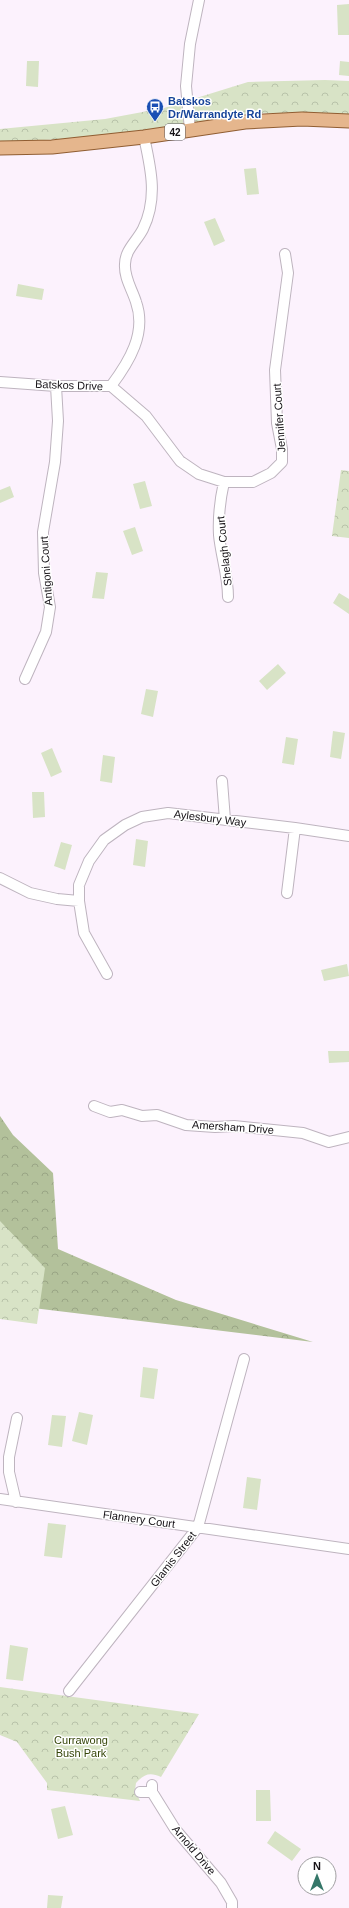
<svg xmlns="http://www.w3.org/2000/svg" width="349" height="1908" viewBox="0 0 349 1908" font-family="Arial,sans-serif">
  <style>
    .grass { fill: #d8e3c6 }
    .forest { fill: url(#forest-crowns) }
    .park { fill: url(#park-crowns) }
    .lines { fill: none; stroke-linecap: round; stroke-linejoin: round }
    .minor-casing { stroke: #beb4bf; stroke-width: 12 }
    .major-casing { stroke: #905d32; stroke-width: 15 }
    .minor { stroke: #fff; stroke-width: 10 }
    .major { stroke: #e5b68d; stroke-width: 13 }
    .labels { text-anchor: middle; stroke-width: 3; stroke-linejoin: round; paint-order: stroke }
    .shield { fill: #fff; stroke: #5b595c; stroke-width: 1 }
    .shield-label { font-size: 10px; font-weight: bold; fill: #151216 }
    .transit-label { font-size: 11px; font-weight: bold; fill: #164399; stroke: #fff; text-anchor: start }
    .street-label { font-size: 11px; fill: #151216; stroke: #fff }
    .park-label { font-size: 11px; fill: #354508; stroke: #fff }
  </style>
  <defs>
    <pattern id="forest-crowns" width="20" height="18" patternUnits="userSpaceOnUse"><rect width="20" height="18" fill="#b3c19b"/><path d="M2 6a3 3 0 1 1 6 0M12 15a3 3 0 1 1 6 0" fill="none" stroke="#99a585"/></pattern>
    <pattern id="park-crowns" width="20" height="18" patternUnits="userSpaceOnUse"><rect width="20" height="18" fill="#d8e3c6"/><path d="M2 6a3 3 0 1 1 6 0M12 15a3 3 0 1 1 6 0" fill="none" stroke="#b8c2a9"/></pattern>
  </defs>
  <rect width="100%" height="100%" fill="#fcf2fd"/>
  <path class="grass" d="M349,4V35H338L337,5Z
    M27,61H39L38,87L26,86Z
    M340,61L349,62V76L339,75Z
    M256,168L259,194L247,195L244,169Z
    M215,218L225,241L214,246L204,222Z
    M18,284L44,289L42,300L16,296Z
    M145,481L152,506L140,509L133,484Z
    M10,486L14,497L0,503V490Z
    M135,527L143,551L132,555L123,531Z
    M96,572L108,573L104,599L92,598Z
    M339,593L349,599V614L333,603Z
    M278,664L286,673L267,690L259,681Z
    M146,689L158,691L153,717L141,714Z
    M333,731L345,733L341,759L330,757Z
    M286,737L298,739L294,765L282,763Z
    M52,748L62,772L51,777L41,753Z
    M103,755L115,757L112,783L100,781Z
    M32,792H44L45,817L33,818Z
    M136,839L148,841L145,867L133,865Z
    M61,842L72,845L65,870L54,866Z
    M347,964L349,976L324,981L321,970Z
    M328,1051H349V1062L329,1063Z
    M143,1367L158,1369L154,1399L140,1397Z
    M79,1412L93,1415L87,1445L72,1441Z
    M52,1415L66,1416L62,1447L48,1445Z
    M247,1477L261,1479L257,1510L243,1508Z
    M48,1523L66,1525L62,1558L44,1556Z
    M10,1645L28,1648L23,1681L6,1679Z
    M256,1790H270L271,1821H256Z
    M65,1806L73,1835L58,1839L51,1809Z
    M275,1831L301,1849L292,1861L267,1843Z
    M48,1895L63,1896L61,1908H47Z"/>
  <path class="forest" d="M0,1116L13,1135L53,1173L58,1249L176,1300L313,1342L0,1304Z"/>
  <path class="park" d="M325,80L349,81V116L258,113L88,138L0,142V129L105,119L164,108L248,82Z
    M341,470L349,471V538L332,536Z
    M0,1221L45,1268L37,1324L0,1319Z
    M0,1687L199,1714L161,1777C150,1772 144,1774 136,1783L135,1790L140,1801L47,1790V1783L17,1742L0,1735Z"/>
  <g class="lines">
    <g class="minor-casing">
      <path id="minor" d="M190,130L186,86L190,44L199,0
        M0,382L56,386H111C129,362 147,333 136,302C132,289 124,278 125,264C125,250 137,241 143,229C158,198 151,169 144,137
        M111,386L146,416L180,461L199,474L224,482H253L271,473L282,462V449L277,423L275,370L288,273L285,254
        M224,482C220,500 218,517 219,535C221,556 228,575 228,597
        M25,679L46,632L50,607L44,573L43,532L55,462L58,421L56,386
        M222,781L225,820
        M0,878L30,893L57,899L79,901
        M287,893L295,828
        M107,974L84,933L79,901V885L89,861L104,840L125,825L142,817L168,813L295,828L349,836
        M94,1106L110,1112L122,1110L142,1116L157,1115L186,1125L215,1127L234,1126L303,1133L329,1142L349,1137
        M0,1499L349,1549
        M16,1502L9,1472V1457L17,1418
        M69,1691L198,1527L244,1359
        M152,1785V1792L175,1829L221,1883L232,1902V1908
        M140,1792H152"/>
    </g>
    <g class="major-casing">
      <path id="major" d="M0,148L52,147L144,137L245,122L302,119L349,121"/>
    </g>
    <use href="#minor" class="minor"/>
    <use href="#major" class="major"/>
  </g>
  <defs>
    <g id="bus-pin" transform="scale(0.9)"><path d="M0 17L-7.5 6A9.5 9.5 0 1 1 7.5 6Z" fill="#1a4fb4" stroke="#fff"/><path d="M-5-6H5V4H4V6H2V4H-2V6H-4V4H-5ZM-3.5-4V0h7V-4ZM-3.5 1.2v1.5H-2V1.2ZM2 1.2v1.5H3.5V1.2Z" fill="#fff"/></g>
  </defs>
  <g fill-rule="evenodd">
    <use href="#bus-pin" x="155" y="107"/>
  </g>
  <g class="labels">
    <rect class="shield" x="165" y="124" width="20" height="16" rx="3"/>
    <g class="shield-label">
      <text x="175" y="136">42</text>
    </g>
    <g class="transit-label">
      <text x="168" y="105">Batskos<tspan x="168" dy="13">Dr/Warrandyte Rd</tspan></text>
    </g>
    <g class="street-label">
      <text transform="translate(69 385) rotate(2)" y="4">Batskos Drive</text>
      <text transform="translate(279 418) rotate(-94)" y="4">Jennifer Court</text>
      <text transform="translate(224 551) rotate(-96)" y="4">Shelagh Court</text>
      <text transform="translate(46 571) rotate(-94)" y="4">Antigoni Court</text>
      <text transform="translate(210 818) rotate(7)" y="4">Aylesbury Way</text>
      <text transform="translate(233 1127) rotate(4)" y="4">Amersham Drive</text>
      <text transform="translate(139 1519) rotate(8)" y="4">Flannery Court</text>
      <text transform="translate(173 1559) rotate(-52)" y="4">Glamis Street</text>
      <text transform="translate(194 1850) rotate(50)" y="4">Arnold Drive</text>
    </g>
    <g class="park-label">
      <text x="81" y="1744">Currawong<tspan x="81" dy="13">Bush Park</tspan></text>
    </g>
  </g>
  <g transform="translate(317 1876)"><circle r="19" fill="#ffffff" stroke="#a1a0a2"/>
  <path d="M0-3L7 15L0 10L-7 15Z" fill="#357769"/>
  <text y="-6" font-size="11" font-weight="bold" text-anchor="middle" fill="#151216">N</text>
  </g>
</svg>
